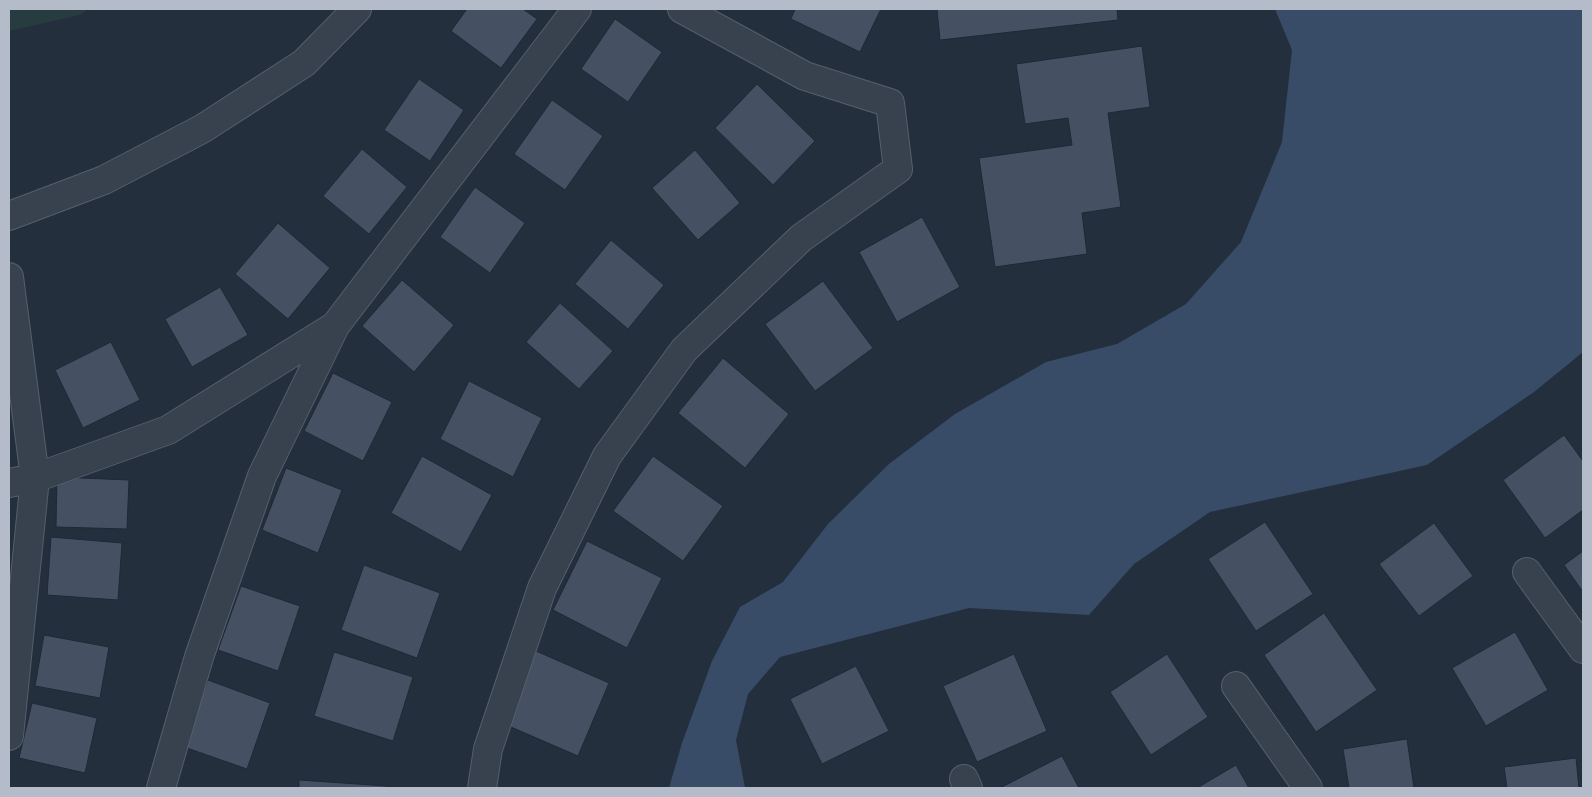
<svg xmlns="http://www.w3.org/2000/svg" width="1592" height="797" viewBox="0 0 1592 797" font-family="Signika,sans-serif">
  <style>
    .green { fill: #263c3f }
    .water { fill: #394c67 }
    .building { fill: #455162; stroke: #1f2835 }
    .lines { fill: none; stroke-linecap: round; stroke-linejoin: round }
    .minor-casing { stroke: #565f6c; stroke-width: 30 }
    .minor { stroke: #38414e; stroke-width: 28 }
  </style>
  <rect width="100%" height="100%" fill="#242f3e"/>
  <path class="green" d="M9,9H88L80,15L9,31Z"/>
  <path class="water" d="M1275,9H1583V352L1534,392L1427,465L1210,512L1134,564L1089,615L969,608L780,657L748,694L736,740L745,788H669L682,743L712,661L740,607L783,582L828,524L889,464L955,414L1046,362L1117,344L1186,304L1241,242L1282,142L1292,50Z"/>
  <path class="building" d="M467,9H523L537,19L501,68L451,31Z
    M795,9H881L860,52L791,19Z
    M937,9H1117L1118,20L940,40Z
    M615,19L662,52L628,102L581,69Z
    M1142,46L1150,107L1108,113L1121,207L1082,213L1087,254L995,267L979,158L1072,145L1068,118L1025,124L1016,64Z
    M419,79L464,110L430,161L384,130Z
    M757,84L815,141L773,185L715,128Z
    M552,100L603,136L565,190L514,154Z
    M362,149L407,187L369,234L323,196Z
    M695,150L740,203L698,240L652,188Z
    M475,187L525,223L490,273L440,237Z
    M922,217L960,287L897,322L859,252Z
    M278,223L330,268L288,319L235,274Z
    M611,240L664,285L628,329L575,284Z
    M402,280L454,325L414,372L362,326Z
    M823,281L873,348L815,391L765,324Z
    M220,287L248,335L192,367L165,319Z
    M560,303L613,351L579,389L526,342Z
    M111,342L140,400L83,428L55,370Z
    M723,358L789,414L745,468L678,413Z
    M333,373L392,402L363,461L304,431Z
    M469,381L542,418L513,477L440,439Z
    M1564,435L1583,461V510L1545,538L1503,480Z
    M422,456L492,495L461,552L391,513Z
    M653,456L723,506L683,561L613,511Z
    M286,468L342,490L318,553L262,530Z
    M57,477L129,480L127,529L56,527Z
    M1265,522L1313,594L1256,631L1208,559Z
    M1434,523L1473,576L1419,616L1379,564Z
    M51,537L122,543L118,600L47,595Z
    M587,541L662,578L627,648L553,610Z
    M1583,551V592L1564,565Z
    M364,565L440,593L417,658L341,630Z
    M241,586L300,606L278,671L218,650Z
    M1324,613L1377,690L1316,732L1264,655Z
    M1515,632L1548,690L1486,726L1452,668Z
    M44,635L109,647L100,698L35,686Z
    M536,651L609,683L578,756L504,724Z
    M334,652L413,677L393,741L314,716Z
    M1014,654L1047,731L977,762L943,686Z
    M1167,654L1208,717L1151,755L1110,692Z
    M856,666L889,731L822,764L790,699Z
    M208,680L270,703L247,769L184,747Z
    M32,703L97,718L85,773L19,758Z
    M1407,739L1414,788H1349L1343,749Z
    M1062,756L1079,788H1000Z
    M1576,758L1579,788H1507L1504,767Z
    M1236,765L1249,788H1197Z
    M299,780L386,786V788H299Z"/>
  <g class="lines">
    <g class="minor-casing">
      <path id="minor" d="M9,216L104,180L202,129L304,63L357,9
        M9,277L35,478L9,736
        M9,483L35,478L168,430L335,326
        M1527,572L1583,649
        M1236,686L1308,788
        M964,779L968,788
        M161,788L199,657L262,476L335,326L577,9
        M482,788L488,749L542,588L607,456L684,350L801,238L898,169L890,103L805,76L682,9"/>
    </g>
    <use href="#minor" class="minor"/>
  </g>
  <rect width="1592" height="797" fill="none" stroke="#b4bcc9" stroke-width="20"/>
</svg>
